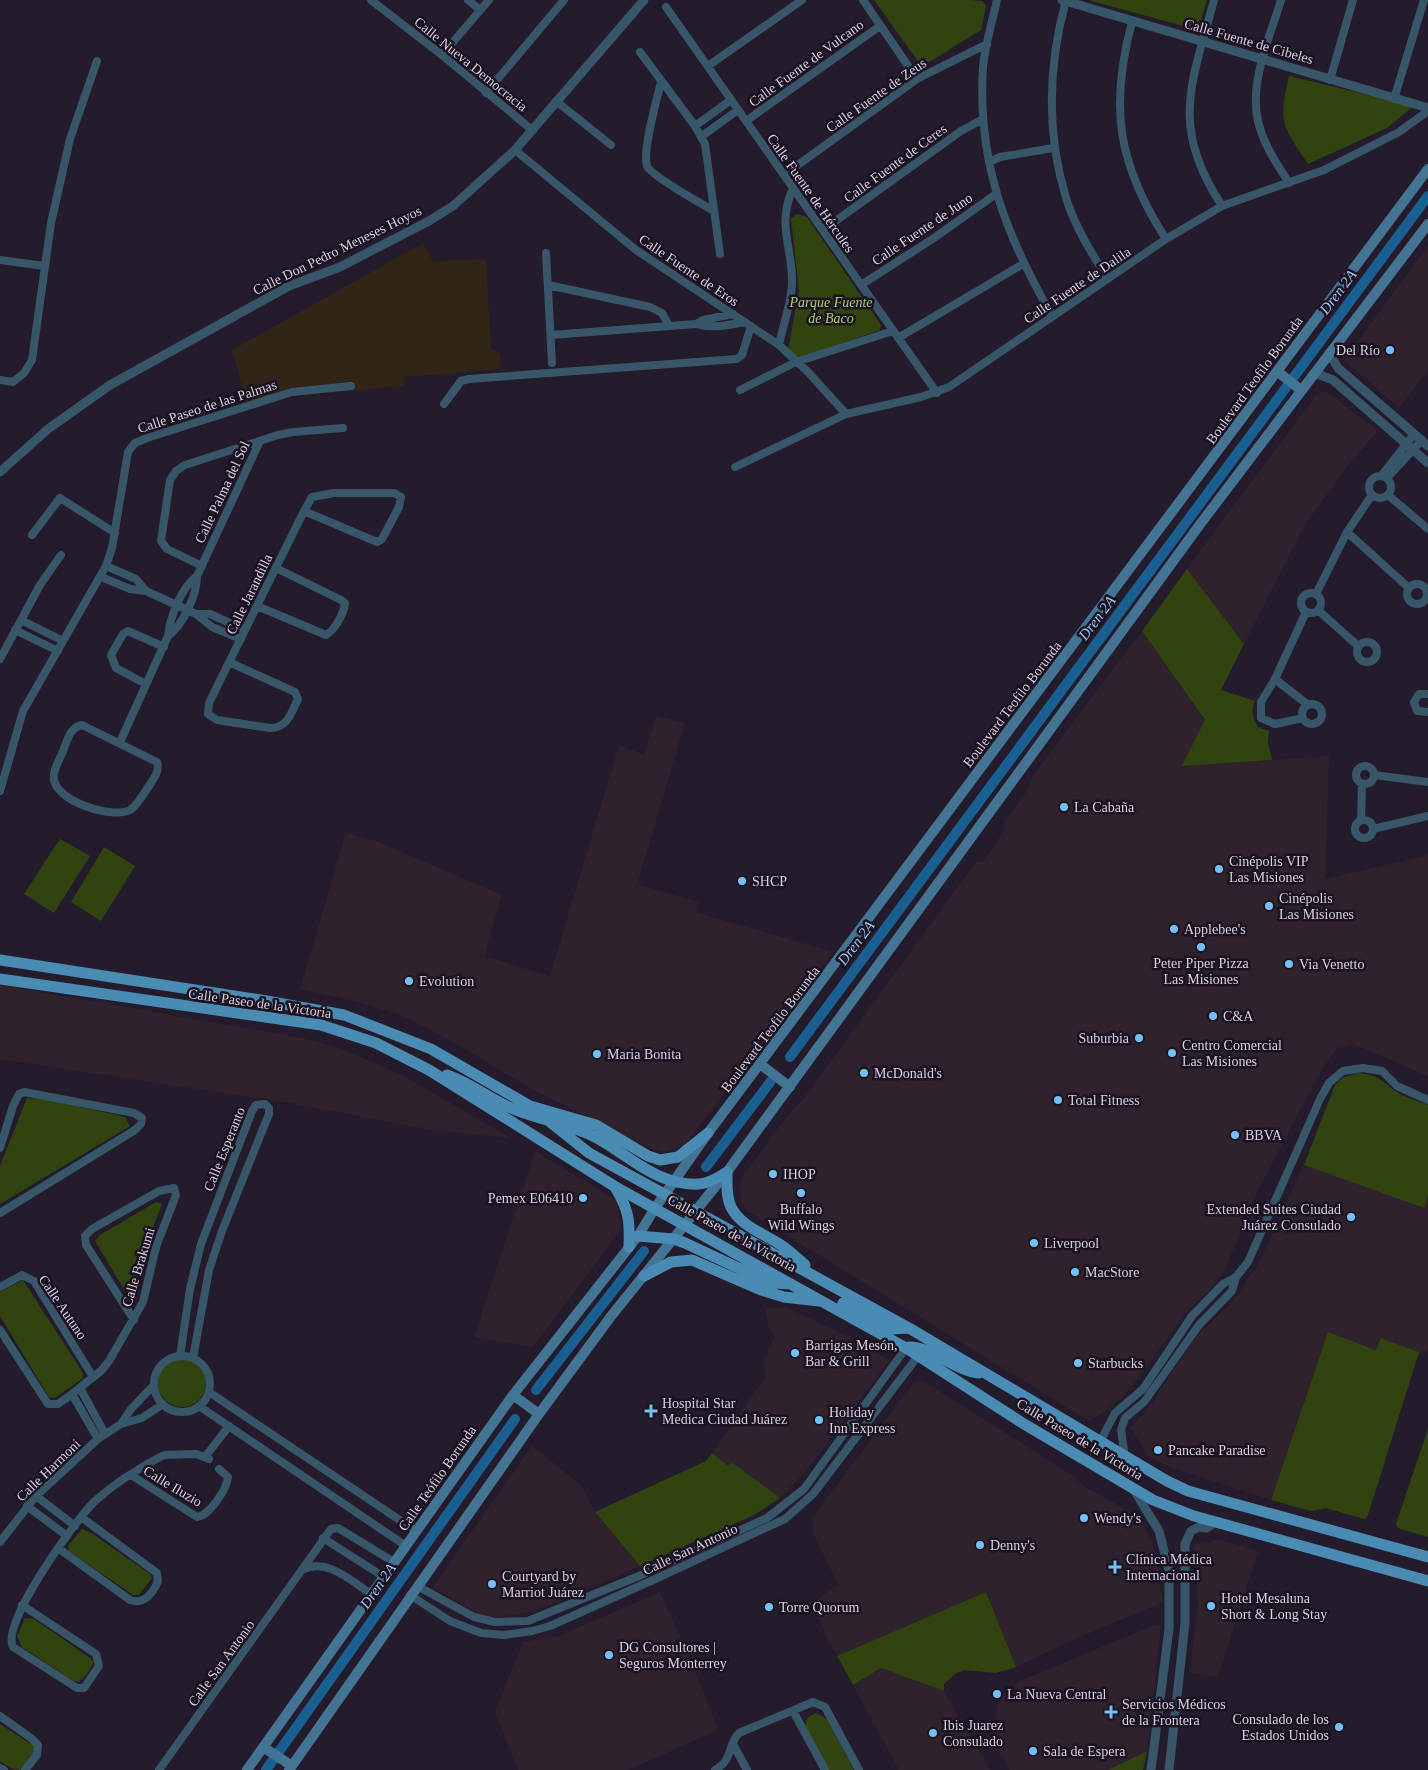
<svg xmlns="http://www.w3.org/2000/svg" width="1428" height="1770" viewBox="0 0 1428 1770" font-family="Georgia,serif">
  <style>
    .commercial { fill: #30222d }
    .industrial { fill: #302516 }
    .green { fill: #314410 }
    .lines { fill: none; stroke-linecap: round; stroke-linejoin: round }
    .canal { stroke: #195f92; stroke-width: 10 }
    .minor { stroke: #385669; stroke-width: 8 }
    .tertiary { stroke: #385669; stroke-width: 9 }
    .secondary { stroke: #437493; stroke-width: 10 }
    .primary { stroke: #4a8bb3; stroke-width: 11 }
    .poi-dot { fill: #72c1f5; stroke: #1b1222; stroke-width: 2 }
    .labels { text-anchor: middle; stroke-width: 5; stroke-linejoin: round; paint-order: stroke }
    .street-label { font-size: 14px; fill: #d7d1dc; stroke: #1b1222 }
    .park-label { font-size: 14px; font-style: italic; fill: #a7d06c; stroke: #1b1222 }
    .poi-label { font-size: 14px; fill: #d7d1dc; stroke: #1b1222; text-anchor: start }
    .water-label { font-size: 15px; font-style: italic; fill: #96c9f4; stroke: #1b1222 }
  </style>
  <rect width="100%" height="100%" fill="#241c2c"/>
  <path class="commercial" d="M1428,246V370L1399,408L1344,360Z
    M1326,391L1378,431L1353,459L1306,523L1244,644L1187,569L1316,395Z
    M1142,631L1205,721L1182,766L1329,756L1325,879L1428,855V1076L1354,1044L1336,1049L1322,1069L1259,1188L1225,1269L1209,1290L1186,1312L1130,1389L1112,1406L1089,1421L749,1212L742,1204L740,1185L742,1177L787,1116L802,1101L976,862H983L1004,831L1005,820L1023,798L1033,776Z
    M656,716L685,723L637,884L698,902L695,912L833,952L684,1146L664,1152L652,1149L530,1088L450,1040L401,1015L358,1002L300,989L346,833L376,841L502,895L484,956L550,976L619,745L644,755Z
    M0,985L301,1038L337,1047L400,1074L511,1138L432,1130L290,1103L0,1059Z
    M535,1151L617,1201L621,1229L533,1347L474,1337Z
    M1304,1165L1424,1208L1428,1196V1348L1422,1353L1381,1338L1377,1350L1328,1332L1271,1500L1167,1466L1148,1456L1131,1428L1150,1406L1193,1340L1233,1301L1258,1265Z
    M786,1307L861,1343L889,1361L806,1471L780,1498L733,1463L727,1465L712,1453L766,1377L763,1362L775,1337L769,1329L765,1309Z
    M920,1380L925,1382L1073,1476L1084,1486L1137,1516L1144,1525L1160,1563L1161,1574L1158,1579L1163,1602L1075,1639L1016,1667L986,1592L837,1656L828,1641L814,1602L838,1584L814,1535L812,1518L914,1382Z
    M532,1446L581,1485L595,1512L640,1566L566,1599L528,1612L499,1617L480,1615L433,1587Z
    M1211,1540H1221L1258,1551L1218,1677L1190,1673L1198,1603L1194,1544L1211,1543Z
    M660,1592L690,1658L718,1730L628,1770H518L495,1712L523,1642L559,1636Z
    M1155,1625H1161L1147,1751L1108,1770H1010L996,1745L994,1729L998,1703L1006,1693L1020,1681Z
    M881,1668L944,1691L990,1770H899L853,1685Z"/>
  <path class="industrial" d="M423,243L433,261L486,259L491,348L500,354V369L404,377L405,386L291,396L249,410L232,350Z"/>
  <path class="green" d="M874,0H970L982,1L986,6L981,30L931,61L920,64Z
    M1088,0H1207L1198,30Z
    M1289,76L1414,106L1387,128L1308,164C1282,125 1278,123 1289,76Z
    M797,214L807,217L881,325L880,330L801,357L793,355L788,350L799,291L791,218Z
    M1187,569L1244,644L1221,690L1255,701C1250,711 1253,717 1258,727L1269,731L1268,743L1272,760L1182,766L1205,720L1142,631Z
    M60,839L90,856L54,913L24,894Z
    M104,847L135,866L101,921L71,902Z
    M1358,1073C1383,1074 1386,1088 1406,1097C1413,1100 1421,1102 1428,1105V1196L1424,1208L1304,1165L1335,1085L1342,1078Z
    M27,1098L49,1100L125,1117L130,1126L0,1204V1166Z
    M156,1202L162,1204L145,1248L135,1299H130L95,1241L100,1235Z
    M23,1280L83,1373L82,1379L55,1398L49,1397L0,1316V1292Z
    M1328,1332L1376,1350L1381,1338L1419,1352L1367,1518L1364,1519L1326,1508L1311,1511L1271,1500Z
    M158 1383a24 24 0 1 1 48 0a24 24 0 1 1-48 0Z
    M1428,1429V1537L1398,1528L1396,1524Z
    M712,1453L727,1465L733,1463L780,1498L754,1515L640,1566L595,1512L706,1461Z
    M82,1529L93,1534L150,1574L152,1578L139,1595H133L69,1551L68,1546Z
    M986,1592L1016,1667L996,1673L964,1670L955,1674L944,1684V1691L881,1668L853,1685L837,1656Z
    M25,1618L34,1619L90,1658L94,1662L87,1674L79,1682L72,1680L22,1647L17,1636Z
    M816,1713L827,1719L854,1770H829L805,1727L807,1718Z
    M0,1724L34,1746L35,1753L20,1770L10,1768L0,1761Z
    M1147,1751L1143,1770H1108Z"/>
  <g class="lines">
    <path class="canal" d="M790,1057L1428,196
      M706,1167L771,1081
      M536,1390L644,1251
      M266,1770L515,1419"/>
    <path class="minor" d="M371,0L442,55L532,130
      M468,0L480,10
      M863,0L917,79
      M997,0C992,22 985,45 983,67C977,163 1006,235 1052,316
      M1066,0C1048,66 1046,132 1066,198C1075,227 1092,254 1108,279
      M1214,0C1191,86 1170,125 1222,206
      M1281,0C1270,37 1249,82 1258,121C1263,144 1277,164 1289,183
      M666,7L937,393
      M1132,22C1109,107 1118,165 1166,239
      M640,52L695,126L705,144L720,254
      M442,55L489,0
      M708,66L802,0
      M1330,80L1353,0
      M661,82C657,99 642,151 647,166C651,176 702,204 714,211
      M486,93L564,0
      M1394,99L1424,0
      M556,101L611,145
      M746,121L880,26
      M695,126L731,100
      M702,136L738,110
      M515,150L636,250L779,345L808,372L846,414
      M989,162L1000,157L1053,148
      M784,175L917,79L987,44
      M823,230L961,131L983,119
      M546,253L552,363
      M0,260L44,266
      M548,285L650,307L662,313L669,326
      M861,285L934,238L996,194
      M696,324L703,320L733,314
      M551,335L696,324C712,329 729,325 745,322
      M898,338L1023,264
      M779,345C783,325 791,304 792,284C793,246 776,227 793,188
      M0,380L13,382L24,373L32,360L51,223L70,139L97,61
      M740,390L796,362L893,331
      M444,404L461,381L469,379L737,359L742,355L751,326
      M735,467L846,414L921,397L949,387L1166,239L1222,206L1324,170L1399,132L1428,111
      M1382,475L1414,434
      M1369 487a11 11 0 1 1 22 0a11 11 0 1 1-22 0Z
      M1387,478L1422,440
      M1388,495L1428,529
      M1347,532L1409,588
      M32,535L60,498L115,533
      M106,566L136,579L146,591
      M202,566L167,549L161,541L170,480L176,471L185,465L278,435L293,432L343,428
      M101,577L130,589L146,591L196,614L212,627L241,639
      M1407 594a10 10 0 1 1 20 0a10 10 0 1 1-20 0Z
      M1301 603a10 10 0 1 1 20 0a10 10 0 1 1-20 0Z
      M1316,594L1347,532L1372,495
      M257,606L326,635C335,630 344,613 345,603L341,600L276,568
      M1318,610L1358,646
      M196,614H210L245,630
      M21,620L63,641
      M15,630L58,651
      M168,636C183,625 197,595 197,576L260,441
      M1357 652a10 10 0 1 1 20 0a10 10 0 1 1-20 0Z
      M0,659L40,585L61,555
      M229,662L295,692L298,699C291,713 288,728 270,728L217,720L208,714L209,703C221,679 233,654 245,630L304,511L312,497L334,493H394L401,497L399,507L382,539L377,542L304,511
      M1275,679L1308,705
      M146,684L116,668L111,655L123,634L128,631L164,647
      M1428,694H1419L1414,702L1417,711L1428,712
      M1302 714a10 10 0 1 1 20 0a10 10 0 1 1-20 0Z
      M1303,718L1275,724L1261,718V702L1275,679L1306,612
      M82,725L157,762C160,771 154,778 149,786C143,794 138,805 130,810C112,819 58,802 54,780C52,771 60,759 63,751C67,741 70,727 82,725Z
      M120,742L168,636C170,617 181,588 197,576
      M1356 775a9 9 0 1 1 18 0a9 9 0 1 1-18 0Z
      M1374,775L1428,782
      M0,791L23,711L106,566L112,548L128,452L135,443L147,438L292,392L351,386
      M1355 829a9 9 0 1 1 18 0a9 9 0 1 1-18 0Z
      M1361,820L1362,784
      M1373,829L1428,816
      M0,1148L13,1106L19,1094L24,1092L134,1113L142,1118L141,1124L135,1130L0,1213
      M0,1287L22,1275L34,1281L93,1377
      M0,1330L48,1404H58L72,1394L101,1371L109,1361L143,1302L156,1247L176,1195L174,1188L159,1191L92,1229L85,1236L86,1245L134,1320
      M180,1356L190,1289L201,1244L252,1111L256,1105L265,1104L269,1108V1114L222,1231L209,1270L193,1358
      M154 1384a28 28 0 1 1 56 0a28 28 0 1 1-56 0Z
      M80,1388L105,1434
      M209,1392L416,1531
      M72,1394L98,1439
      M199,1406L406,1546
      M121,1424L131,1409L154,1385
      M1100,1442L1115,1413L1143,1389L1192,1316L1223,1284L1236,1277
      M165,1455L196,1454L209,1459
      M205,1457L229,1426
      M1125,1457L1121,1430L1125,1418L1144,1402L1199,1325L1232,1291L1236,1277L1248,1262L1320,1099L1329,1083L1343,1071L1363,1068L1382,1071L1397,1086L1428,1100
      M131,1475L197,1517C209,1516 227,1489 228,1477L219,1469
      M36,1496L75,1526
      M27,1506L67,1536
      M323,1538L384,1577
      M0,1542L36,1496L98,1439L121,1424L142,1418L163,1404
      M58,1548L130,1600C144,1605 153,1593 158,1581L157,1573L81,1517
      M302,1570C327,1557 351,1581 371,1594
      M417,1586L474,1617L495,1622L528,1621L639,1576L767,1518L804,1489L906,1348
      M410,1595L450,1621L481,1633L504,1635L532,1631L550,1626L653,1580L785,1519L813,1494L918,1356
      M22,1605L96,1654L99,1666L84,1688H77L13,1647C0,1624 76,1519 95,1501C115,1483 139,1468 162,1456
      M793,1711L825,1770
      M0,1716L31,1738L38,1745L37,1755L25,1770
      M733,1744L747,1770
      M0,1768L4,1770
      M159,1770L331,1529L338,1528L394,1562
      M715,1770C734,1759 727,1745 739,1733L813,1702L825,1707L859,1770"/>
    <path class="tertiary" d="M1062,0L1428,108
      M1329,353L1338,368L1428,446
      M1315,373L1333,380L1428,463
      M0,472L48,429L110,385L289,286L340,267L429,221L453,206L515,150L644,0
      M1134,1490L1159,1531L1169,1570V1629L1151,1770
      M1169,1770L1185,1623V1544L1191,1531L1199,1527L1207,1528L1215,1522"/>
    <path class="secondary" d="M1278,372L1301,390
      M760,1064L790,1087
      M513,1395L539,1414
      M263,1747L292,1766
      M247,1770L513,1395L638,1236L655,1208L708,1133L1428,169
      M289,1770L539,1414L612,1315L727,1172L1201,523L1428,224"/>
    <path class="primary" d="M0,960L261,1000L344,1015L431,1049L530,1106L589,1153L909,1328L1167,1481L1188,1491L1428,1557
      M0,979L321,1025L376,1043L429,1070L614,1186L906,1348L1024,1424L1153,1500L1194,1516L1428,1581
      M447,1075C470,1083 489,1098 511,1108C539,1120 570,1124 597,1138C623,1152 648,1176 677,1182C698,1187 709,1184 727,1172
      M530,1106L596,1125L648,1156L660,1160L678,1157L708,1133
      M727,1172C727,1184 726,1197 731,1207C740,1226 765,1234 781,1245C790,1251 797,1258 805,1265
      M615,1187C629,1210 630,1221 629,1247
      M638,1236L674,1239L685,1243L764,1280L775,1283L791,1284
      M644,1276L671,1262L692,1260L761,1290L784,1297L819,1301
      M843,1303L892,1329L908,1328
      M906,1348C922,1341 955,1371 979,1373"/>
  </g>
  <g class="poi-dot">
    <circle cx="1390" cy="350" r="5"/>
    <circle cx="1064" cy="807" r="5"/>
    <circle cx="1219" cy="869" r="5"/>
    <circle cx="742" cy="881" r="5"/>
    <circle cx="1269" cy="906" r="5"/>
    <circle cx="1174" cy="929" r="5"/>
    <circle cx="1201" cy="947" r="5"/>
    <circle cx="1289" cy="964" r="5"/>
    <circle cx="409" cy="981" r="5"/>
    <circle cx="1213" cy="1016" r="5"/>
    <circle cx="1139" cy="1038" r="5"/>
    <circle cx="1172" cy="1053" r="5"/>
    <circle cx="597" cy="1054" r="5"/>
    <circle cx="864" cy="1073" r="5"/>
    <circle cx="1058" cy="1100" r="5"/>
    <circle cx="1235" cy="1135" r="5"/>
    <circle cx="773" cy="1174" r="5"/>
    <circle cx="801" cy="1193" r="5"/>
    <circle cx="583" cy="1198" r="5"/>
    <circle cx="1351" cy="1217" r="5"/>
    <circle cx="1034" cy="1243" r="5"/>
    <circle cx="1075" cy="1272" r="5"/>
    <circle cx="795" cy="1353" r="5"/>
    <circle cx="1078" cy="1363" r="5"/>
    <path d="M648.5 1403.5h5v5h5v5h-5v5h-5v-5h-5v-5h5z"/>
    <circle cx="819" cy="1420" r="5"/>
    <circle cx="1158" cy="1450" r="5"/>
    <circle cx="1084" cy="1518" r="5"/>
    <circle cx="980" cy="1545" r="5"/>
    <path d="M1112.5 1559.5h5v5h5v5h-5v5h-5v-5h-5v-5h5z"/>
    <circle cx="492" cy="1584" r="5"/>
    <circle cx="1211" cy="1606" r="5"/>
    <circle cx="769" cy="1607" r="5"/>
    <circle cx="609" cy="1655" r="5"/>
    <circle cx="997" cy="1694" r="5"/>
    <path d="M1108.5 1704.5h5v5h5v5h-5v5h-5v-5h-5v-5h5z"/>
    <circle cx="1339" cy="1727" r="5"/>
    <circle cx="933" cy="1733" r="5"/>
    <circle cx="1033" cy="1751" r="5"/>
  </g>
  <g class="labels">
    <g class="street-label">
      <text transform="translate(1249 41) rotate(16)" y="5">Calle Fuente de Cibeles</text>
      <text transform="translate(806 63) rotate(-36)" y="5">Calle Fuente de Vulcano</text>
      <text transform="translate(471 64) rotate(39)" y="5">Calle Nueva Democracia</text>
      <text transform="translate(876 95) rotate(-35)" y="5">Calle Fuente de Zeus</text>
      <text transform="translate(895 163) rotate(-36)" y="5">Calle Fuente de Ceres</text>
      <text transform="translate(811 193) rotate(55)" y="5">Calle Fuente de Hércules</text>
      <text transform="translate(922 229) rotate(-34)" y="5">Calle Fuente de Juno</text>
      <text transform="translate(337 250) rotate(-26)" y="5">Calle Don Pedro Meneses Hoyos</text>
      <text transform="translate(689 270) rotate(34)" y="5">Calle Fuente de Eros</text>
      <text transform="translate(1077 285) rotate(-34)" y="5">Calle Fuente de Dalila</text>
      <text transform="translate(1254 380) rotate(-54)" y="5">Boulevard Teofilo Borunda</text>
      <text transform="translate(207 406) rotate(-18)" y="5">Calle Paseo de las Palmas</text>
      <text transform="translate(222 492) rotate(-65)" y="5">Calle Palma del Sol</text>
      <text transform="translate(249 594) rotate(-64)" y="5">Calle Jarandilla</text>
      <text transform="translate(1012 704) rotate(-53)" y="5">Boulevard Teofilo Borunda</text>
      <text transform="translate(260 1003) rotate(8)" y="5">Calle Paseo de la Victoria</text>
      <text transform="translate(770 1029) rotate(-53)" y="5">Boulevard Teofilo Borunda</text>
      <text transform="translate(224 1149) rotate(-68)" y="5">Calle Esperanto</text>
      <text transform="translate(732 1233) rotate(29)" y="5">Calle Paseo de la Victoria</text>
      <text transform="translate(138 1267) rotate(-73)" y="5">Calle Brakumi</text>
      <text transform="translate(63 1307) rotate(56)" y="5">Calle Autuno</text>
      <text transform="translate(1080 1439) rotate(31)" y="5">Calle Paseo de la Victoria</text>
      <text transform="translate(48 1470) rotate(-44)" y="5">Calle Harmoni</text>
      <text transform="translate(437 1478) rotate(-55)" y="5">Calle Teófilo Borunda</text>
      <text transform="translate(173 1486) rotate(31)" y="5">Calle Iluzio</text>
      <text transform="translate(690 1549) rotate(-25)" y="5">Calle San Antonio</text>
      <text transform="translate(221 1663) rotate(-54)" y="5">Calle San Antonio</text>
    </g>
    <g class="park-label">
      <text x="831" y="307">Parque Fuente<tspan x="831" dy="16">de Baco</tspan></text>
    </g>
    <g class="poi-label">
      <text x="1380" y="355" text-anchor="end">Del Río</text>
      <text x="1074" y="812">La Cabaña</text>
      <text x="1229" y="866">Cinépolis VIP<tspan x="1229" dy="16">Las Misiones</tspan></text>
      <text x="752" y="886">SHCP</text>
      <text x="1279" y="903">Cinépolis<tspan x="1279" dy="16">Las Misiones</tspan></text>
      <text x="1184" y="934">Applebee's</text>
      <text x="1201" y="968" text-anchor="middle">Peter Piper Pizza<tspan x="1201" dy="16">Las Misiones</tspan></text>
      <text x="1299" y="969">Via Venetto</text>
      <text x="419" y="986">Evolution</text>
      <text x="1223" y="1021">C&amp;A</text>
      <text x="1129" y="1043" text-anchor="end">Suburbia</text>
      <text x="1182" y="1050">Centro Comercial<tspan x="1182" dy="16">Las Misiones</tspan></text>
      <text x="607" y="1059">Maria Bonita</text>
      <text x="874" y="1078">McDonald's</text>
      <text x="1068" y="1105">Total Fitness</text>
      <text x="1245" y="1140">BBVA</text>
      <text x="783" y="1179">IHOP</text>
      <text x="573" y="1203" text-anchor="end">Pemex E06410</text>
      <text x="801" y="1214" text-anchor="middle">Buffalo<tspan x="801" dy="16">Wild Wings</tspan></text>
      <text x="1341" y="1214" text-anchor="end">Extended Suites Ciudad<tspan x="1341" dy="16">Juárez Consulado</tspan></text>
      <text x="1044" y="1248">Liverpool</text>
      <text x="1085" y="1277">MacStore</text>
      <text x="805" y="1350">Barrigas Mesón,<tspan x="805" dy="16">Bar &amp; Grill</tspan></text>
      <text x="1088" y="1368">Starbucks</text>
      <text x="662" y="1408">Hospital Star<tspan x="662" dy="16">Medica Ciudad Juárez</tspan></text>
      <text x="829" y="1417">Holiday<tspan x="829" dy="16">Inn Express</tspan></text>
      <text x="1168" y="1455">Pancake Paradise</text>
      <text x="1094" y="1523">Wendy's</text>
      <text x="990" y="1550">Denny's</text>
      <text x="1126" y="1564">Clínica Médica<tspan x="1126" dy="16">Internacional</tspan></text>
      <text x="502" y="1581">Courtyard by<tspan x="502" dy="16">Marriot Juárez</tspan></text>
      <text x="1221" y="1603">Hotel Mesaluna<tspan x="1221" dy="16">Short &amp; Long Stay</tspan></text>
      <text x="779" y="1612">Torre Quorum</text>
      <text x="619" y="1652">DG Consultores |<tspan x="619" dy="16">Seguros Monterrey</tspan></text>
      <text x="1007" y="1699">La Nueva Central</text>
      <text x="1122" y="1709">Servicios Médicos<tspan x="1122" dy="16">de la Frontera</tspan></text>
      <text x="1329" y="1724" text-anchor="end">Consulado de los<tspan x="1329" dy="16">Estados Unidos</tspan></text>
      <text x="943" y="1730">Ibis Juarez<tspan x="943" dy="16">Consulado</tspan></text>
      <text x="1043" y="1756">Sala de Espera</text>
    </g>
    <g class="water-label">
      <text transform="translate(1338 292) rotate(-53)" y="5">Dren 2A</text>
      <text transform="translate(1097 618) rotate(-53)" y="5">Dren 2A</text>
      <text transform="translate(856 943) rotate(-53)" y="5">Dren 2A</text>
      <text transform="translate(378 1586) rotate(-55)" y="5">Dren 2A</text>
    </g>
  </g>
</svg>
